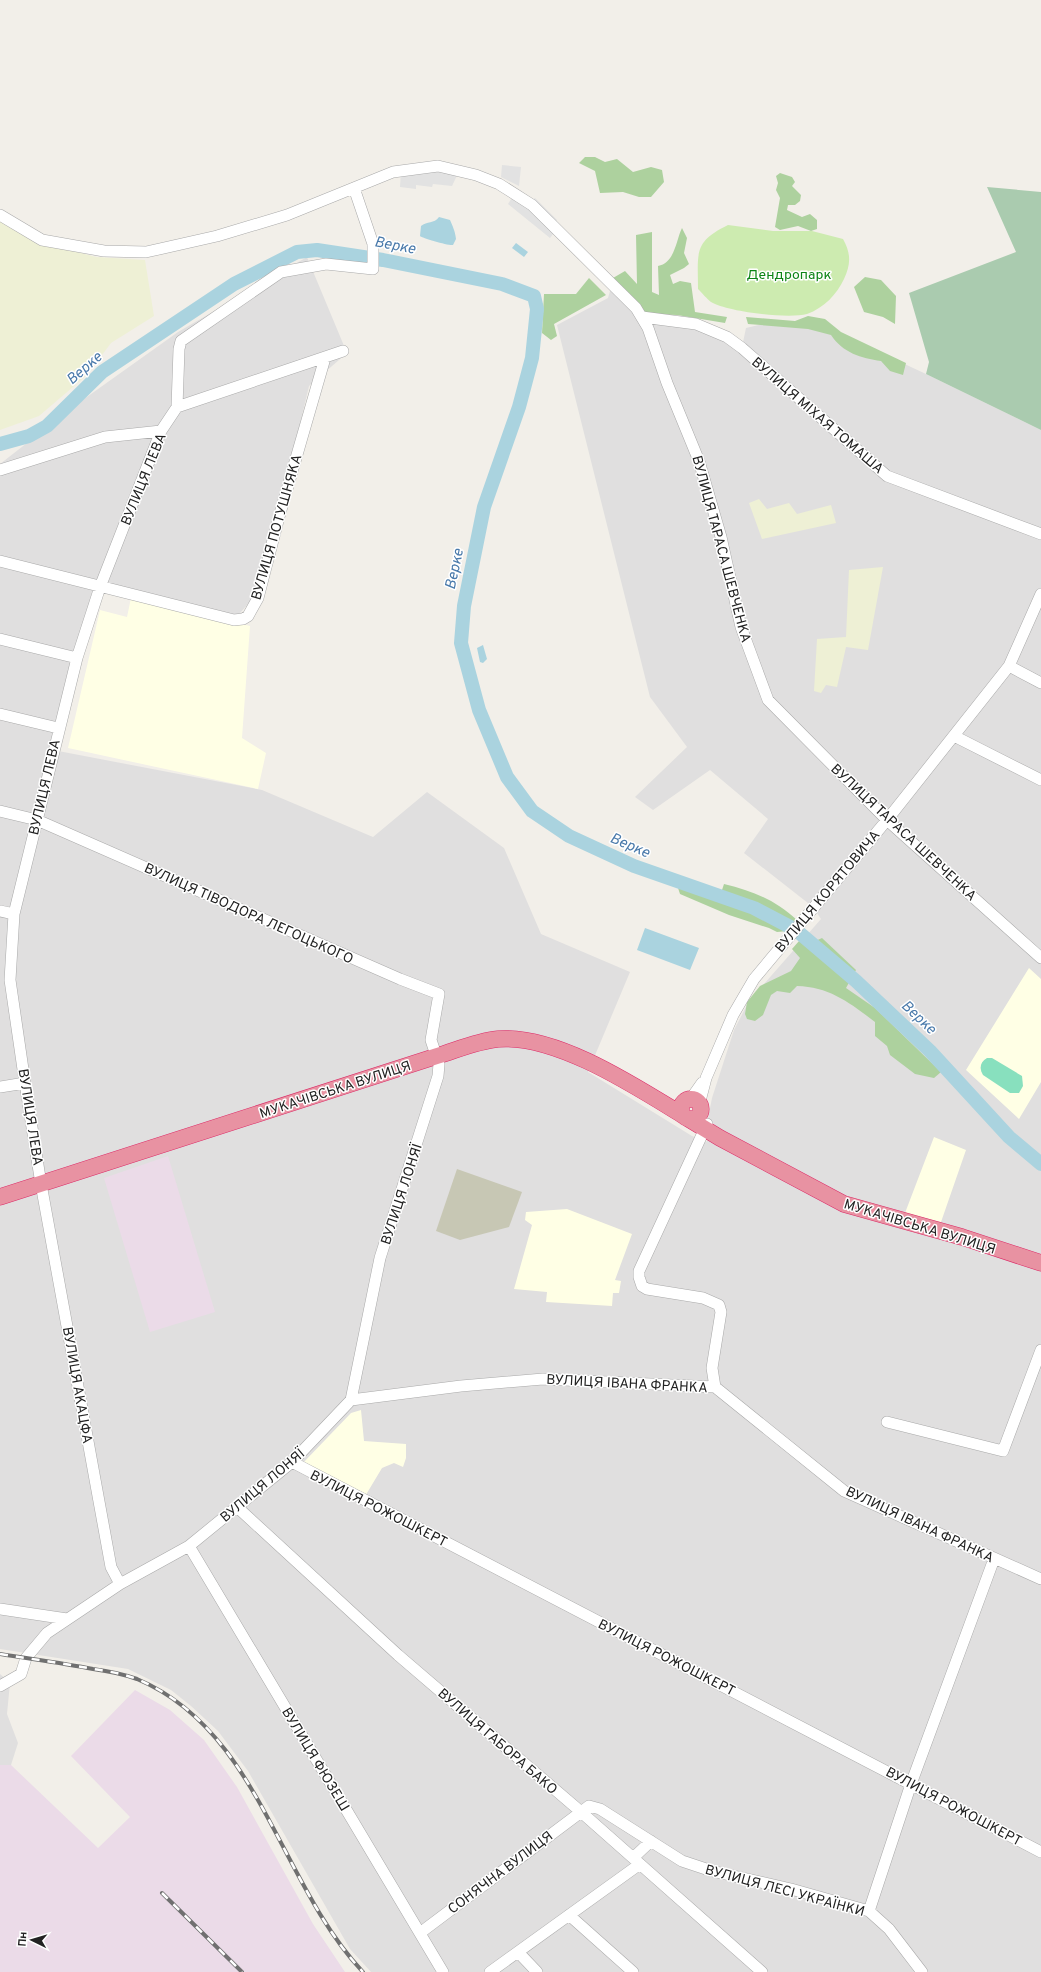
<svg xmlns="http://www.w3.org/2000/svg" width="1041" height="1972" viewBox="0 0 1041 1972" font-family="Overpass,sans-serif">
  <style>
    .residential { fill: #e0dfdf }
    .industrial { fill: #ebdbe8 }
    .education { fill: #ffffe5 }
    .construction { fill: #c7c7b4 }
    .farmland { fill: #eef0d5 }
    .grass { fill: #cdebb0 }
    .forest { fill: #add19e }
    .cemetery { fill: #aacbaf }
    .pitch { fill: #88e0be }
    .parking { fill: #e2e2e2 }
    .water { fill: #aad3df }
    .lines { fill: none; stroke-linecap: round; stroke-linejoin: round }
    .river { stroke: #aad3df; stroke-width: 14 }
    .minor-casing { stroke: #a9a9a9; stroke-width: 12 }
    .highway-casing { stroke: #dc2a67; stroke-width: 17 }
    .minor { stroke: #fff; stroke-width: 11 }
    .highway { stroke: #e892a2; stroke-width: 16 }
    .rail-casing { stroke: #707070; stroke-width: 4 }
    .rail { stroke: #fff; stroke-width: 2.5; stroke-dasharray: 8; stroke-linecap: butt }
    .labels { text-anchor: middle; stroke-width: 3; stroke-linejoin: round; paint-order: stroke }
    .park-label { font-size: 14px; fill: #0c8416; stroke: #fff }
    .street-label { font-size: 14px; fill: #222; stroke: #fff }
    .water-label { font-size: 15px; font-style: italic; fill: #4a7aab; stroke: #fff }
  </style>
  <rect width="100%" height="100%" fill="#f2efe9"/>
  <path class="residential" d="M307,257L347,353L309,386L261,589L234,620L100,587L53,750L262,790L373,837L427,792L504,848L541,934L630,972L588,1072L692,1136L706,1142L710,1138V1123L708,1118L712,1098L734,1030L749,1001L821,919L813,907L744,853L768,819L710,770L653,810L635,797L687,747L650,697L557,325L608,298L612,284L636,308L696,324L742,347L746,328L763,324L821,325L926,374L1041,430V1972H371L350,1949L248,1771L218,1731L191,1706L171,1690L128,1669L0,1649V464L77,404L178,332Z
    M0,1674L10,1683L7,1714L18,1743L11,1765H0Z"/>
  <path class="industrial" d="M168,1156L215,1312L150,1332L104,1178Z
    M135,1690L170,1710L204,1740L237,1787L313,1924L345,1972H0V1765H11L98,1848L130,1817L71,1756Z"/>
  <path class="education" d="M131,598L250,626L242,738L266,753L258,789L68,748L100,610L127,617Z
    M1029,968L1041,979V1082L1019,1119L966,1070Z
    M934,1137L966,1150L941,1222L905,1213Z
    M567,1209L632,1234L615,1280L621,1281L619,1293H613L612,1306L546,1302L547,1292L514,1289L532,1225L525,1220L526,1212Z
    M361,1410L364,1441L406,1444V1458L403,1467L394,1463L382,1468L364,1498L302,1464L351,1413Z"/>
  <path class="construction" d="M457,1169L522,1192L509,1227L460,1240L436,1231Z"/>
  <path class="farmland" d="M0,219L43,243L96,257L145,260L154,316L111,343L87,375L39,416L0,430Z
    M759,499L767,509L789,503L797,514L831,505L836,523L762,539L749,503Z
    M883,567L868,650L846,647L837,687L826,685L821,693L814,691L817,639L846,637L849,570Z"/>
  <path class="grass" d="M728,225L773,231H812L843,239C851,253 851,264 844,279C837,294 824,308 807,314C788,319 728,312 711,302C707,299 702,293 698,289C698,253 693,242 728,225Z"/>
  <path class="forest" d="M585,157H595L605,162L617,159L633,172L651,167L662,170L664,182L651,197H639L623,192L600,193L595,171L579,163Z
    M780,173L792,177L795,182L792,186L801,195L800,201L795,205H788L787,210L802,217L810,214L817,220V229L811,231L798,226L780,230L775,227L780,198L776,190L778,183L776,176Z
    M682,228L687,238L684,253L689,264L684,268L670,275L673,284L680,281L691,283L695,312L727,317L725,323L677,315L648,314L642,311L613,278L625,271L637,284L636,235L652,232V292L659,295L658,266C675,263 676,240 682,228Z
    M865,277L881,280L896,296L895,324L883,317L864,312L854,287Z
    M589,278L606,295L554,324L557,336L551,340L542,333L544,294H576Z
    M808,316L825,319L841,332L906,363L903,375L890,371L881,361C861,358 843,353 831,335L808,329L748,324L746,317L795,321Z
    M724,884C753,891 775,900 797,920L788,931L777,932L769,928L729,915L680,894L678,888L719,899Z
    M822,938L856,970L846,988L875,1008L941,1072L934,1078L915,1074L890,1055L887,1046L875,1036V1022C850,1003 830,987 797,986L790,993L777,991L771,995L763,1015L755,1021L747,1019L745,1014L747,1002L760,986L791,971L800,958L792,949L799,941L809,944Z"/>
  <path class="cemetery" d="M987,187L1041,192V430L926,374L929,362L909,293L1016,252Z"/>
  <path class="pitch" d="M987,1058H992L1022,1076L1023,1086L1019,1093H1010L983,1075C979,1068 980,1062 987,1058Z"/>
  <path class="parking" d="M502,165L521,167L519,186L501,177Z
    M401,171H459L452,186L433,184L432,187L416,185V189L400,187Z
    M515,193L529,203L535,198L557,220L553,225L557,229L550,238L508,204Z"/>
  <path class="water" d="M439,217L450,220C453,227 455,231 456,239L453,245C449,246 422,238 420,236L421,226C427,221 434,224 439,217Z
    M516,243L528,252L524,257L512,248Z
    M483,645L487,659L483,663L480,662L477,648Z
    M645,928L699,948L690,970L637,950Z"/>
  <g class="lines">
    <path class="river" d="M0,444L29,436L47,426L102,372L234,284L297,252L317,250L383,260L502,284L534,296L537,309L532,358L519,407L484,507L464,606L461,643L479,710L507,777L532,811L569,836L634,866L754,908L796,930L856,981L930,1051L1009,1137L1041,1164"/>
    <g class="minor-casing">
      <path id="minor" d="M0,215L42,240L104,251L146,252L217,236L287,215L393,172L438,166L476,175L499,184L532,205L636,308L648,328L667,383L699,461L721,537L741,627L768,700L887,820L1041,958
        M642,317L696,324L727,337L742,348L887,476L1041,534
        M343,351L177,407L179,349L181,341L281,272L326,264L373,269V244L354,188
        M0,470L105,437L161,431
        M0,561L234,620L243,619L248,616L258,598L279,517L325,358
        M0,639L77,658
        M1009,666L1041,683
        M0,714L58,728
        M954,736L1041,780
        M0,811L37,820L400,979L439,994L431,1040L439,1064L438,1076L380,1258L351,1400L292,1462L189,1546L120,1584L47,1633L26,1658L21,1674L0,1686
        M0,911L14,914
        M0,1087L25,1083
        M690,1100L702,1083
        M699,1105L706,1078L733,1015L754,979L887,820L1009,666L1041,594
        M707,1124L639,1271V1277L642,1286L647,1289L703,1298L719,1305L721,1312L712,1368L715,1387
        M351,1400L461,1386L543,1379L715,1387L844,1491L1041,1579
        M887,1422L1003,1451L1041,1350
        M292,1462L1041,1852
        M237,1507L398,1655L580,1811L762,1972
        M189,1546L443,1972
        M120,1584L111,1567L41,1184L25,1083L10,980L14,914L77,658L100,587L161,431L177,407
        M0,1609L67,1619
        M633,1858L651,1841
        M869,1911L911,1784L994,1559
        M569,1915L633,1972
        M420,1933L589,1806L600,1809L682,1861L712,1871L791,1889L869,1911L889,1929L922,1972
        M518,1952L537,1972
        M490,1972L640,1864"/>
    </g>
    <g class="highway-casing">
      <path id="highway" d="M681 1109a10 10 0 1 1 20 0a10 10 0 1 1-20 0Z
        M687,1118L720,1138L844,1204L962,1237L1041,1263
        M0,1197L437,1056C457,1050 477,1041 498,1039C556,1034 635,1086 684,1116"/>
    </g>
    <use href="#minor" class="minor"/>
    <use href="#highway" class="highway"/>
    <g class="rail-casing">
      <path id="rail" d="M0,1654C31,1659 62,1663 93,1669C108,1671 123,1674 137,1679C259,1730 279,1883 363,1972
        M162,1893L242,1972"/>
    </g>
    <use href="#rail" class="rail"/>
  </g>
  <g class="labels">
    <g class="park-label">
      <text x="789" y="279">Дендропарк</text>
    </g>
    <g class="street-label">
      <text transform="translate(818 415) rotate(41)" y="5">ВУЛИЦЯ МІХАЯ ТОМАША</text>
      <text transform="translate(143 479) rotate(-68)" y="5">ВУЛИЦЯ ЛЕВА</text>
      <text transform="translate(276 527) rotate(-74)" y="5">ВУЛИЦЯ ПОТУШНЯКА</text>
      <text transform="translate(722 549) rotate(75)" y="5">ВУЛИЦЯ ТАРАСА ШЕВЧЕНКА</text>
      <text transform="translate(44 787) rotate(-77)" y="5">ВУЛИЦЯ ЛЕВА</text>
      <text transform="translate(904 832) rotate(43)" y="5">ВУЛИЦЯ ТАРАСА ШЕВЧЕНКА</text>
      <text transform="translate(827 891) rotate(-50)" y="5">ВУЛИЦЯ КОРЯТОВИЧА</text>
      <text transform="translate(249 913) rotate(24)" y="5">ВУЛИЦЯ ТІВОДОРА ЛЕГОЦЬКОГО</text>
      <text transform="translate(335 1089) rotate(-18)" y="5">МУКАЧІВСЬКА ВУЛИЦЯ</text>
      <text transform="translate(31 1117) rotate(81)" y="5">ВУЛИЦЯ ЛЕВА</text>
      <text transform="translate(401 1194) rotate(-72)" y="5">ВУЛИЦЯ ЛОНЯЇ</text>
      <text transform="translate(920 1226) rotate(17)" y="5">МУКАЧІВСЬКА ВУЛИЦЯ</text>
      <text transform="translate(627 1383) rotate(3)" y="5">ВУЛИЦЯ ІВАНА ФРАНКА</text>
      <text transform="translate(78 1385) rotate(80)" y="5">ВУЛИЦЯ АКАЦФА</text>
      <text transform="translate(262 1485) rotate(-40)" y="5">ВУЛИЦЯ ЛОНЯЇ</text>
      <text transform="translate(379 1508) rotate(27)" y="5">ВУЛИЦЯ РОЖОШКЕРТ</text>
      <text transform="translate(920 1524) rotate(25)" y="5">ВУЛИЦЯ ІВАНА ФРАНКА</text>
      <text transform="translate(667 1657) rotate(27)" y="5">ВУЛИЦЯ РОЖОШКЕРТ</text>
      <text transform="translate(498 1741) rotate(41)" y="5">ВУЛИЦЯ ГАБОРА БАКО</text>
      <text transform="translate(316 1759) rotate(59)" y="5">ВУЛИЦЯ ФЮЗЕШ</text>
      <text transform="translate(954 1806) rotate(28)" y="5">ВУЛИЦЯ РОЖОШКЕРТ</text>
      <text transform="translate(500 1872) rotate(-37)" y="5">СОНЯЧНА ВУЛИЦЯ</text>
      <text transform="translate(785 1890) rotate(15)" y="5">ВУЛИЦЯ ЛЕСІ УКРАЇНКИ</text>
    </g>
    <g class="water-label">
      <text transform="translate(395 245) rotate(11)" y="5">Верке</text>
      <text transform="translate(84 368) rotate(-41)" y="5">Верке</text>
      <text transform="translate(454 569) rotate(-78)" y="5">Верке</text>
      <text transform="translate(630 845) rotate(23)" y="5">Верке</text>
      <text transform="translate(919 1017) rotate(43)" y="5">Верке</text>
    </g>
  </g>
  <g transform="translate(32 1940) rotate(275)" stroke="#ffffff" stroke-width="3" paint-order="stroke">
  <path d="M0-3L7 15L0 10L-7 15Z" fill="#222222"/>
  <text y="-6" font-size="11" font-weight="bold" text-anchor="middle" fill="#222222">Пн</text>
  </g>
</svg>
